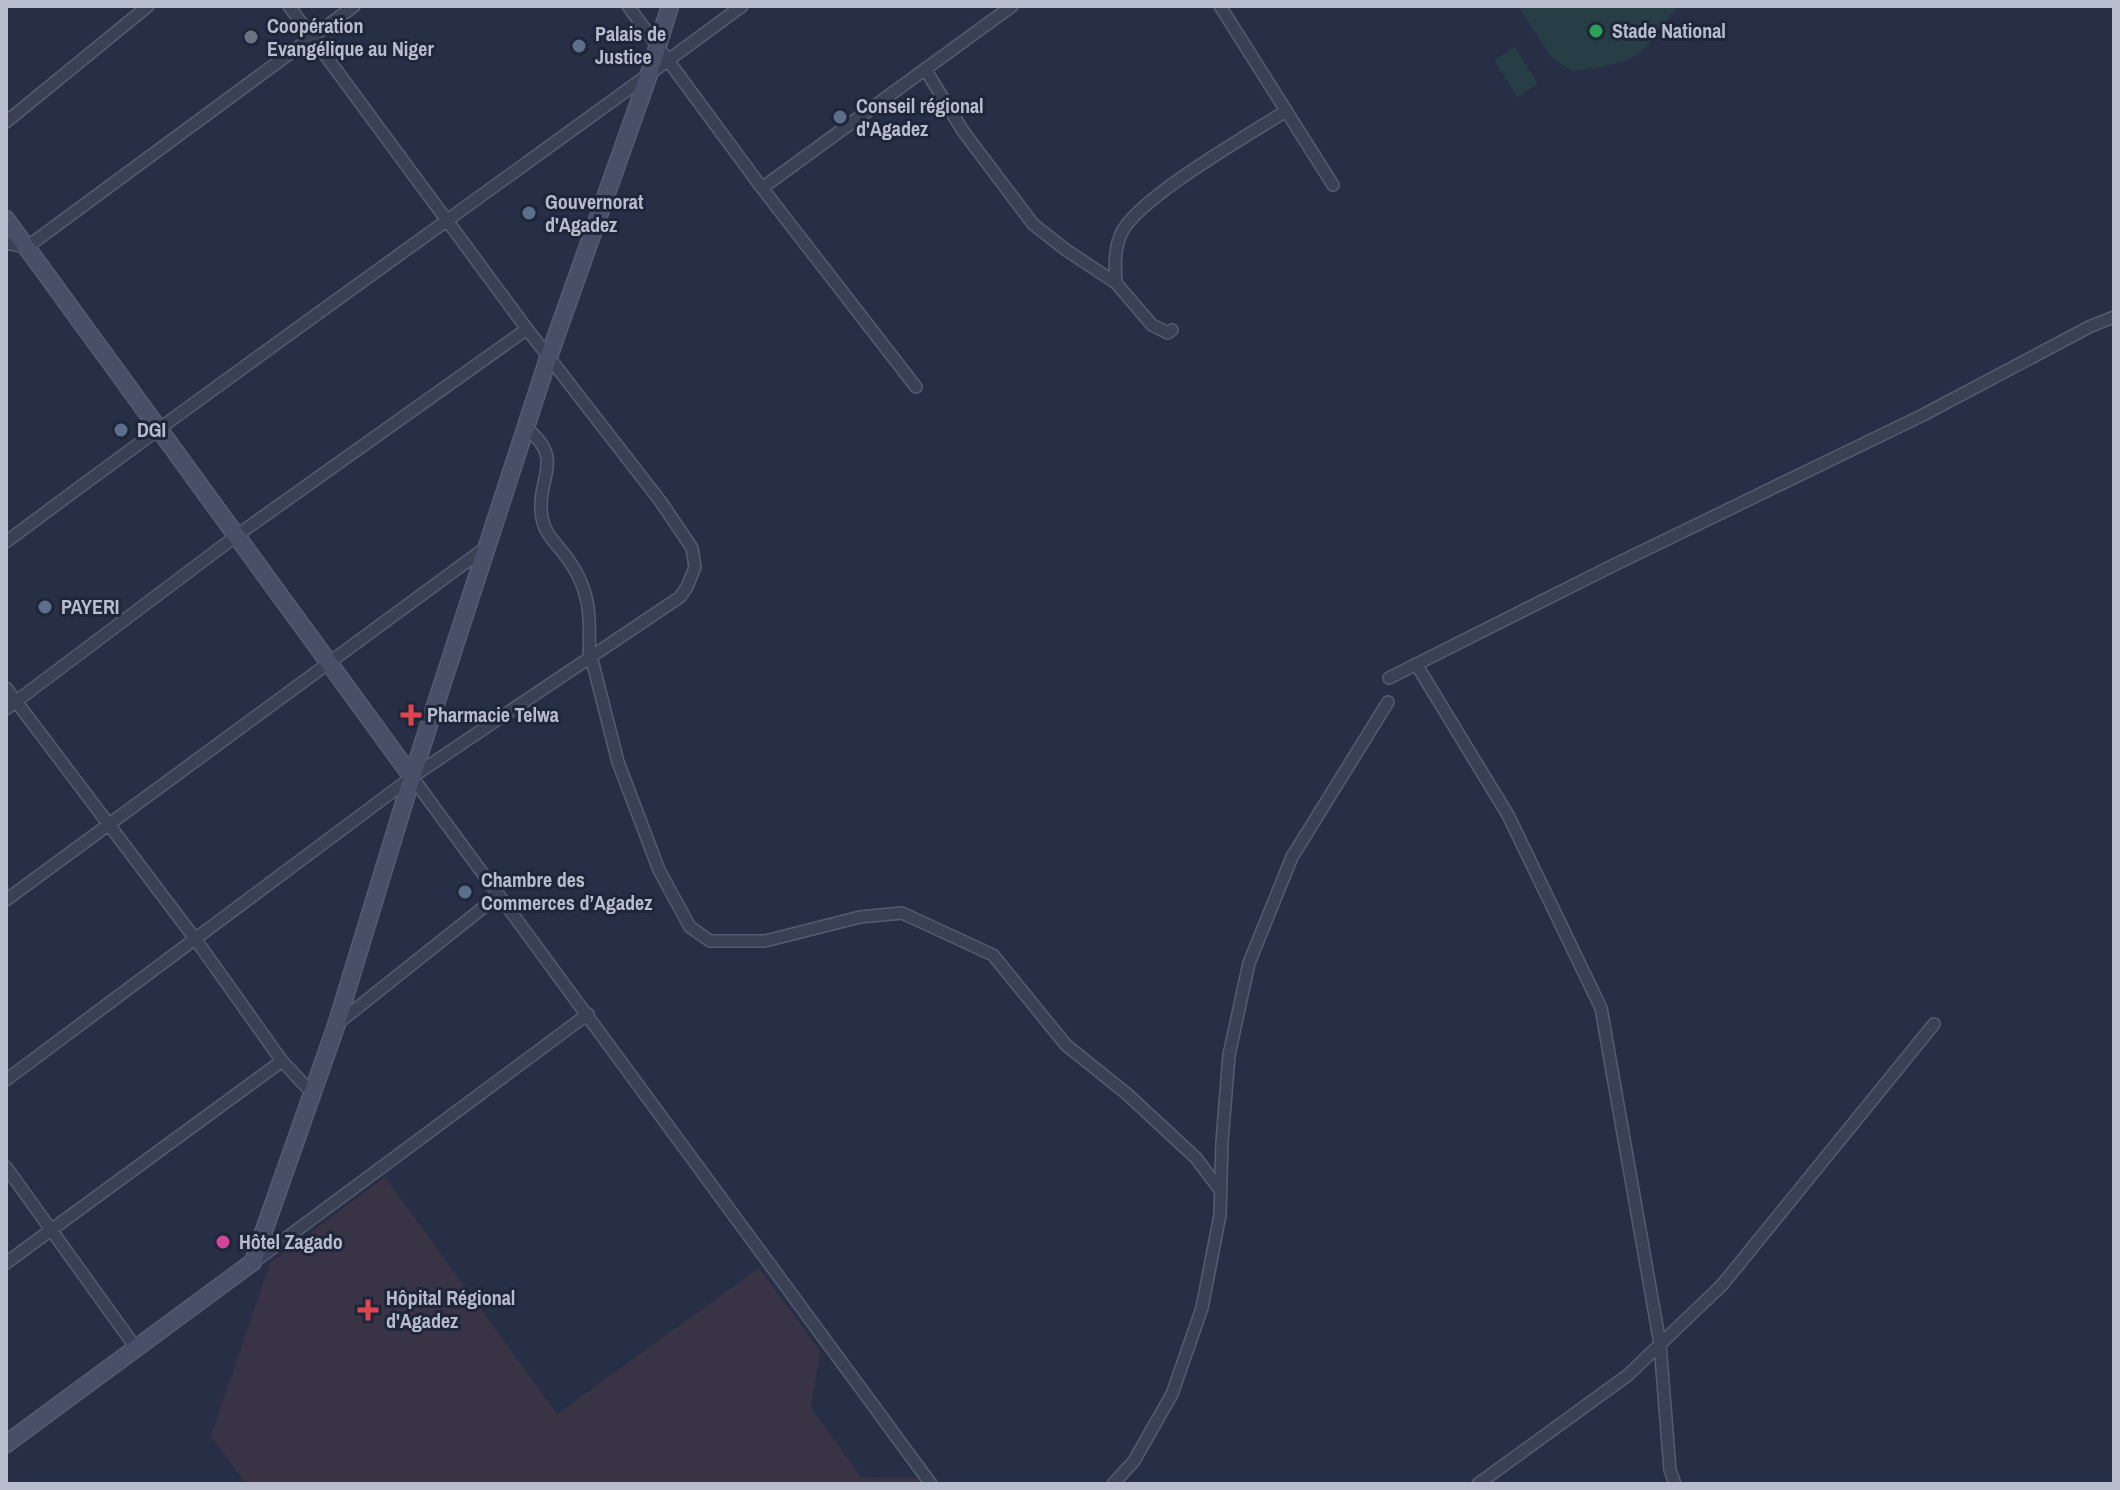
<svg xmlns="http://www.w3.org/2000/svg" width="2120" height="1490" viewBox="0 0 2120 1490" font-family="'Archivo Narrow',sans-serif">
  <style>
    .medical { fill: #383345 }
    .green { fill: #283e46 }
    .lines { fill: none; stroke-linecap: round; stroke-linejoin: round }
    .street-casing { stroke: #565c6f; stroke-width: 14 }
    .secondary-casing { stroke: #565c6f; stroke-width: 19 }
    .street { stroke: #3a4155; stroke-width: 11 }
    .secondary { stroke: #484f68; stroke-width: 16 }
    .leisure-dot { fill: #2e9e5b; stroke: #1f263a; stroke-width: 3 }
    .worship-dot { fill: #6b7280; stroke: #1f263a; stroke-width: 3 }
    .service-dot { fill: #5c6f8a; stroke: #1f263a; stroke-width: 3 }
    .health-dot { fill: #e0444e; stroke: #1f263a; stroke-width: 3 }
    .hotel-dot { fill: #d1479c; stroke: #1f263a; stroke-width: 3 }
    .labels { text-anchor: middle; stroke-width: 6; stroke-linejoin: round; paint-order: stroke }
    .poi-label { font-size: 20px; font-weight: bold; fill: #b8bdce; stroke: #1f263a; text-anchor: start }
  </style>
  <rect width="100%" height="100%" fill="#262f46"/>
  <path class="medical" d="M385,1177L557,1414L759,1268L820,1351L811,1408L861,1477L917,1478L921,1484H246L211,1436L270,1263Z"/>
  <path class="green" d="M1518,6H1680C1665,17 1660,33 1647,46C1630,65 1597,67 1573,71L1552,58Z
    M1515,47L1538,84L1517,97L1494,60Z"/>
  <g class="lines">
    <g class="street-casing">
      <path id="street" d="M628,6L762,188L916,387
        M1220,6L1333,185
        M925,69L963,131L1033,224L1066,250L1116,283L1152,325L1168,333L1172,330
        M6,122L148,6
        M762,188L1012,6
        M6,243L27,247L354,6
        M1116,283C1115,266 1114,250 1121,234C1136,199 1250,134 1286,111
        M526,428C567,460 535,478 542,518C545,535 558,545 568,559C592,593 590,618 589,658L593,664L618,762L659,870L690,927L710,941H765L860,917L902,913L993,955L1066,1045L1127,1094L1196,1158L1220,1190
        M6,542C249,360 498,186 742,6
        M1416,664L1508,815L1601,1008L1660,1344L1670,1470L1675,1484
        M1389,678L1616,564L1923,415L2091,326L2114,317
        M6,688L196,940L282,1061L311,1092
        M6,709L236,536L527,329
        M412,777L931,1484
        M6,900L488,546
        M337,1024L499,895
        M6,1080L412,777L680,597L687,587L695,567L692,548L661,502L527,329L289,6
        M6,1167L136,1348
        M254,1262L588,1014
        M6,1263L282,1061
        M1113,1484L1134,1461L1172,1394L1202,1308L1220,1215L1222,1142L1229,1055L1249,963L1292,857L1388,702
        M1478,1484L1628,1375L1722,1285L1934,1024"/>
    </g>
    <g class="secondary-casing">
      <path id="secondary" d="M6,219L412,777
        M6,1444L253,1262L336,1026L412,777L549,356L648,77L670,6"/>
    </g>
    <use href="#street" class="street"/>
    <use href="#secondary" class="secondary"/>
  </g>
  <circle class="leisure-dot" cx="1596" cy="31" r="8"/>
  <circle class="worship-dot" cx="251" cy="37" r="8"/>
  <g class="service-dot">
    <circle cx="579" cy="46" r="8"/>
    <circle cx="840" cy="117" r="8"/>
    <circle cx="529" cy="213" r="8"/>
    <circle cx="121" cy="430" r="8"/>
    <circle cx="45" cy="607" r="8"/>
    <circle cx="465" cy="892" r="8"/>
  </g>
  <g class="health-dot">
    <path d="M407 703h8v8h8v8h-8v8h-8v-8h-8v-8h8z"/>
    <path d="M364 1298h8v8h8v8h-8v8h-8v-8h-8v-8h8z"/>
  </g>
  <circle class="hotel-dot" cx="223" cy="1242" r="8"/>
  <g class="labels">
    <g class="poi-label">
      <text x="267" y="33">Coopération<tspan x="267" dy="23">Evangélique au Niger</tspan></text>
      <text x="1612" y="38">Stade National</text>
      <text x="595" y="41">Palais de<tspan x="595" dy="23">Justice</tspan></text>
      <text x="856" y="113">Conseil régional<tspan x="856" dy="23">d'Agadez</tspan></text>
      <text x="545" y="209">Gouvernorat<tspan x="545" dy="23">d'Agadez</tspan></text>
      <text x="137" y="437">DGI</text>
      <text x="61" y="614">PAYERI</text>
      <text x="427" y="722">Pharmacie Telwa</text>
      <text x="481" y="887">Chambre des<tspan x="481" dy="23">Commerces d’Agadez</tspan></text>
      <text x="239" y="1249">Hôtel Zagado</text>
      <text x="386" y="1305">Hôpital Régional<tspan x="386" dy="23">d'Agadez</tspan></text>
    </g>
  </g>
  <rect width="2120" height="1490" fill="none" stroke="#b8bdce" stroke-width="16"/>
</svg>
